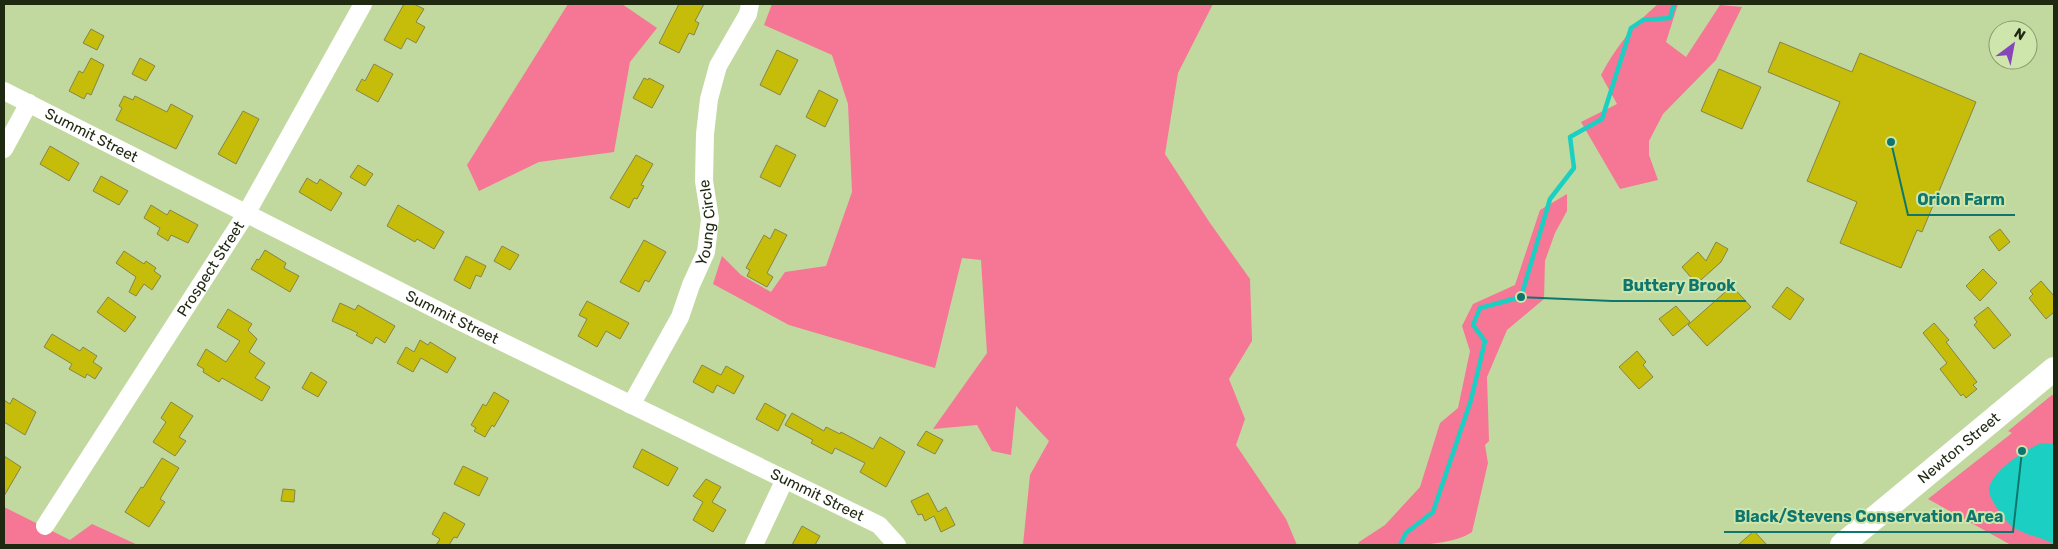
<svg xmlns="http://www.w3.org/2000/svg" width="2058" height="549" viewBox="0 0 2058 549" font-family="Rubik,sans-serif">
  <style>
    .green { fill: #f57695 }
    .water { fill: #1bd0c3 }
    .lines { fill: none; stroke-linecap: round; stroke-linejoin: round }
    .stream { stroke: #1bd0c3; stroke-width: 4.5 }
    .building { fill: #c5bd0a; stroke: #878448 }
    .street { stroke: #fff; stroke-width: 18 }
    .secondary { stroke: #fff; stroke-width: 24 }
    .labels { text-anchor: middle; stroke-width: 4; stroke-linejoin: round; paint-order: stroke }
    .street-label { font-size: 15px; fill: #1f2811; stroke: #cee6ac }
    .leader { fill: none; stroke: #0f766e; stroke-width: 2 }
    .callout-dot { fill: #0f766e; stroke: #cee6ac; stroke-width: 2 }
    .callout-label { font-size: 16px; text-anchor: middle; font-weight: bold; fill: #0f766e; stroke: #cee6ac; stroke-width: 4; stroke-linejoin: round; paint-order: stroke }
  </style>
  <rect width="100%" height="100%" fill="#c1d99f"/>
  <path class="green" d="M568,4H622L657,28L630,62L614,152L539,162L479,191L467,165Z
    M772,4H1213L1178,73L1165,154L1210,223L1250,279L1252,341L1229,379L1245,419L1236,445L1286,519L1297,545H1023L1030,475L1049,441L1016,406L1011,455L992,451L977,425L933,429L987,353L981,260L962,258L935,368L789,325L713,284L722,256L741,275L771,292L785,272L826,266L852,192L848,104L832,55L764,25Z
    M1658,4H1678L1666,42L1686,57L1720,5L1742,7L1716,60L1663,114L1649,141V155L1658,180L1620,189L1581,122L1617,104L1601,75C1615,48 1635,23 1658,4Z
    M1567,194V211L1555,233L1545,261L1544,299L1507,330L1487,377L1489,441L1485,445L1488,463L1472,532C1447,549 1389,545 1358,545L1359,542L1385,525L1420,487L1440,423L1458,408L1470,351L1462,326L1473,304L1515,285L1540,210Z
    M2052,395L2054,396V545H2011L1928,499L2012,433L2008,431Z
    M4,507L70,540L92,524L138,545H4Z"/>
  <path class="water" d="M2042,443L2054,444V544C2043,538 2030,536 2018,530C2011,527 2004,518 1999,511C1995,505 1990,498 1989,491C1988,473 2027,448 2042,443Z"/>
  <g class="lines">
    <path class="stream" d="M1400,545L1406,533L1433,512L1471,400L1485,341L1473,325L1480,308L1521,297L1550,199L1574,168L1570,137L1602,119L1631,28L1643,20L1670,18L1674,4"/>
  </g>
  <path class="building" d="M404,4H414L424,9L416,22L425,27L416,43L407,38L401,49L384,40Z
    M679,4H704L695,21L699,23L694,35L689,33L679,53L659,43Z
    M91,29L104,36L97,50L83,43Z
    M1780,42L1852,72L1860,53L1976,102L1922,232L1917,230L1901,268L1840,243L1857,202L1807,181L1840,102L1768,72Z
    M777,50L798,60L780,95L760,85Z
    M91,58L104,65L91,95L87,93L84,99L69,91L79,71L83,73Z
    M140,58L155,66L146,81L132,74Z
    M374,64L393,74L378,102L356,90L362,79L365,81Z
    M1719,69L1761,87L1742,129L1701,111Z
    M644,78L648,80L649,78L664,86L652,108L633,98Z
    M819,90L838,100L825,127L806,117Z
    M124,96L133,100L135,96L167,112L171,104L193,116L176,149L116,120L122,108L119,106Z
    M243,111L259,119L236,164L218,154Z
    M776,145L796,155L780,187L760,177Z
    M50,146L79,163L69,181L40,164Z
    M636,155L653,164L641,185L644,186L637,199L634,198L629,208L610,198Z
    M358,165L373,174L365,186L350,177Z
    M101,176L128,191L119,205L93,191Z
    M307,178L317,184L320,179L342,193L331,211L299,192Z
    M151,205L167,215L170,210L198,225L188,243L171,235L168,241L157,234L160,228L144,218Z
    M398,205L444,232L434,249L417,239L415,242L387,226Z
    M775,229L787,235L767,273L773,277L767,287L747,276L750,270L746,268L764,235L770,239Z
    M2000,229L2010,242L1999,251L1989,237Z
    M644,240L666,252L649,282L645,280L639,292L620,282Z
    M1716,242L1728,249L1721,262L1693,287L1692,285L1694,281L1682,267L1698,252L1706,261Z
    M502,246L519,255L510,270L494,261Z
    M265,250L286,263L284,268L299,276L290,292L251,269L257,259L259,260Z
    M124,251L144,264L146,261L156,268L154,271L161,276L152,290L144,284L136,296L129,292L136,277L116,263Z
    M466,256L486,266L481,277L476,275L470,289L454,280Z
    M1983,269L1997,283L1980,301L1966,286Z
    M2041,281L2054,296V312L2046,319L2029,298L2033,294L2030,291Z
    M1732,286L1751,307L1707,346L1688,325Z
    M1787,287L1804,299L1790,320L1772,307Z
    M108,297L136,317L125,332L97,312Z
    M587,301L629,323L620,339L606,331L597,347L578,336L587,319L579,315Z
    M340,303L355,310L358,305L395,326L385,343L376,337L372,344L356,335L358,333L332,321Z
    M1676,306L1690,322L1673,336L1659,319Z
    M1988,307L2011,335L1994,349L1974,325L1977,322L1974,318Z
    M228,309L252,324L248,330L257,339L249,352L265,363L255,378L270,387L262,401L222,378L219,382L203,372L204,369L197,365L206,349L226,362L240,341L217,327Z
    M1934,323L1949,340L1946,342L1977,382L1973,385L1977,389L1966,398L1963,394L1961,396L1940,369L1947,363L1923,333Z
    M52,334L80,351L83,347L97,356L93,362L102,368L95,379L87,374L85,378L69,369L72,364L44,347Z
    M420,340L428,345L430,342L456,358L447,373L421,358L413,372L397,363L406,347L414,352Z
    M1637,351L1646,362L1643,365L1653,377L1639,389L1619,367Z
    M702,365L721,375L726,366L744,376L734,394L717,385L713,393L693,382Z
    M311,372L327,382L318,397L302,388Z
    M494,392L509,401L494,427L492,425L485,437L474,431L476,428L471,425L483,404L486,406Z
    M13,398L36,412L25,435L4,422V400L10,404Z
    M171,402L193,416L179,437L186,441L175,456L153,442L166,422L161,418Z
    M765,403L786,415L778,431L756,419Z
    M792,413L824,431L826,427L840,434L841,432L873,449L880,437L905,452L886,487L860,472L865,463L835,448L832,454L811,443L813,440L785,425Z
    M926,431L943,440L935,454L917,445Z
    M642,449L678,468L668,486L633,467Z
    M4,456L21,467L4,496Z
    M162,458L179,468L160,499L165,502L149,527L125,512L141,487L143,488Z
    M463,466L488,478L479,496L454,484Z
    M706,479L721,487L712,502L726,510L713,532L693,520L703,502L693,496Z
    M283,489L295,490L294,502L281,501Z
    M928,493L938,512L946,507L955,525L941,532L934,516L925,521L922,514L918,515L911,501Z
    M444,512L465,524L457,538L454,537L449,545H436L440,539L432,534Z
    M802,526L820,536L815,545H792Z
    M1754,531L1767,545H1738Z"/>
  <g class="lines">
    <g class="street">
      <path id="s1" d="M4,91L455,319L879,525L897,545"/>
      <path d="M4,149L29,103"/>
      <path id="s2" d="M631,405L680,317L691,285L706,252L710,219L704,181L705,134L709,99L718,66L748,14L750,4"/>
      <path id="s3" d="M45,526L246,214L363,4"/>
      <path d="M754,545L785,479"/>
    </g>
    <path class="secondary" id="s4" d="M1842,545L2054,369"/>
  </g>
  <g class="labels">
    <g class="street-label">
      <text dy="5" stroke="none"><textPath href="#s1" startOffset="98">Summit Street</textPath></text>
      <text dy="5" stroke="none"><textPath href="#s2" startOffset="200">Young Circle</textPath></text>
      <text dy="5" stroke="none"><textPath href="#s3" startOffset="306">Prospect Street</textPath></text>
      <text dy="5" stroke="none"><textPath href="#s1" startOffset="502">Summit Street</textPath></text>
      <text dy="5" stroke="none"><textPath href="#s4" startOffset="152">Newton Street</textPath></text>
      <text dy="5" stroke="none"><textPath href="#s1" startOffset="908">Summit Street</textPath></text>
    </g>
  </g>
  <path class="leader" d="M1891 142L1908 215H2015M1521 297L1612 301H1746M2022 451L2013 532H1724"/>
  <g class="callout-dot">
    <circle cx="1891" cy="142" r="5"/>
    <circle cx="1521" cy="297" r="5"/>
    <circle cx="2022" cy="451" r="5"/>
  </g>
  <g class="callout-label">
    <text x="1961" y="205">Orion Farm</text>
    <text x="1679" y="291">Buttery Brook</text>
    <text x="1869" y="522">Black/Stevens Conservation Area</text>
  </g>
  <rect width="2058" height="549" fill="none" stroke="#1f2811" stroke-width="10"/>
  <g transform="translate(2013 45) rotate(32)"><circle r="24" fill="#cee6ac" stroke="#889a6e"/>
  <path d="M0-4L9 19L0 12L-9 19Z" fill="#8646ba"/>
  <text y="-8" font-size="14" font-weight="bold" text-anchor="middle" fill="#1f2811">N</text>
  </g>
</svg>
